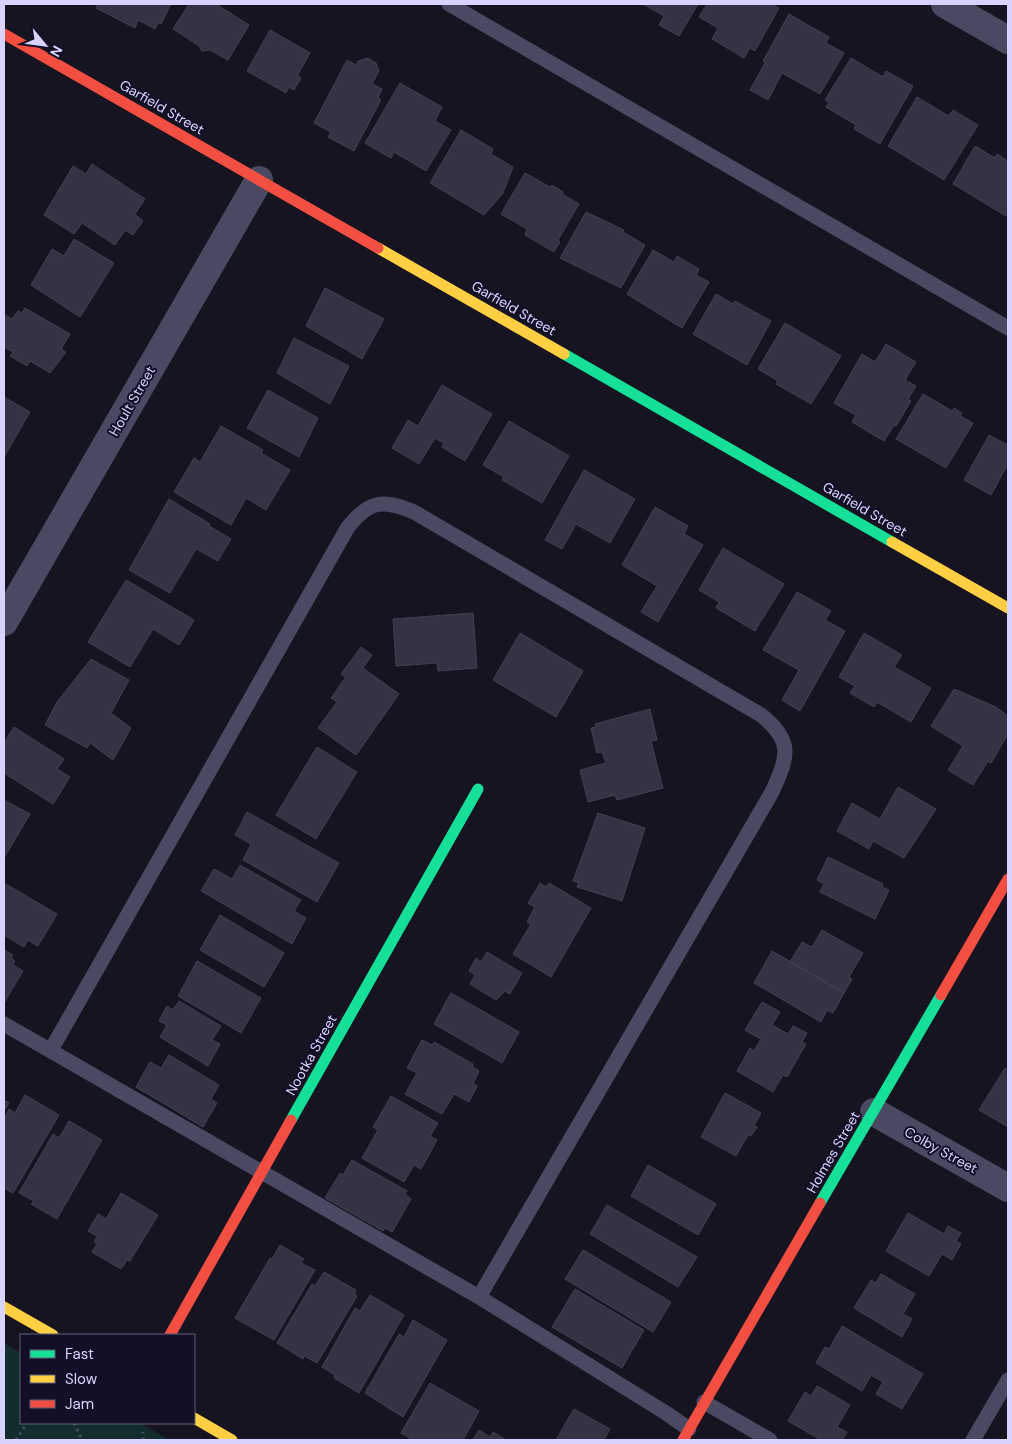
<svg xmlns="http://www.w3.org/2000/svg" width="1012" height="1444" viewBox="0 0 1012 1444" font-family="'DM Sans',sans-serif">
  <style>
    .green { fill: #132c2d }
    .building { fill: #343243; stroke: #433f54 }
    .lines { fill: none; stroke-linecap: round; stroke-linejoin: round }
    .path { stroke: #44505f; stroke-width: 3; stroke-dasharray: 2.5 4; stroke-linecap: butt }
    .lane { stroke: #4a4962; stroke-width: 15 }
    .street { stroke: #4a4962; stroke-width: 28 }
    .fast { stroke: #16e098; stroke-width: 11 }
    .slow { stroke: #ffcf43; stroke-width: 11 }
    .jam { stroke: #f24e42; stroke-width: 11 }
    .labels { text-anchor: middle; stroke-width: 4; stroke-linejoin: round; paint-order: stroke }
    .street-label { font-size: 14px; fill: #d9d4ff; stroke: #130f26 }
  </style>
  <rect width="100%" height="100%" fill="#161421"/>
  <path class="green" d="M4,1343L21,1353V1423H140L170,1440H4Z"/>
  <path class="building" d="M98,4H171L161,24L158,23L155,29L138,20L135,28L96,8Z
    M189,4H220L219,6L249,25L228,60L210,50L202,51L199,46L173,29Z
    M643,4H698L679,36L659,25L664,16Z
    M707,4H771L779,8L755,51L750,48L744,58L712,39L718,28L699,17Z
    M789,14L829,37L826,43L844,53L820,94L782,73L768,100L750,90L765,63L763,61Z
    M270,30L310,53L297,76L301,78L294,90L289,87L286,93L247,71Z
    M368,58L376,63L379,71L372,84L382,89L378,98L381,100L354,151L328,137L331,132L314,123L347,60L356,65L358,61Z
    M851,58L883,77L886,71L913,86L880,144L854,129L856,125L826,107L829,102L825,100Z
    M400,83L442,107L435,121L451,130L426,171L394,152L391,158L365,143Z
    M917,97L949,116L953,110L978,125L944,180L888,146Z
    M461,130L493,149L491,154L513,167L503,193L484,215L430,183Z
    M975,146L995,158L997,154L1008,161V213L1006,216L953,184Z
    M92,164L145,199L135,214L143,221L133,235L125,230L115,245L82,223L74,234L44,215L73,166L86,174Z
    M525,173L550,187L552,185L563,192L562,194L579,204L558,240L560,242L554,252L525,235L527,229L501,214Z
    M586,212L624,230L623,232L645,245L621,288L560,258Z
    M74,239L114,263L80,317L31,285L52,249L64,256Z
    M653,250L674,262L677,256L699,269L696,275L709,282L682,328L627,294Z
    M325,288L384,319L362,359L306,326Z
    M716,294L733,304L735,301L771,321L747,365L693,334Z
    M25,308L70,334L61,349L66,352L50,373L30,361L27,366L10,356L13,352L4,347V314L12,319L18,311L22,313Z
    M785,323L841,356L811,404L776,384L778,381L758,369Z
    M294,338L349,366L330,404L277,373Z
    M886,344L916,362L905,380L916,386L908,399L911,401L896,426L894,425L884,441L852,422L856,415L834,403L862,354L875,362Z
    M442,385L492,414L465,461L442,447L444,443L435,438L419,464L392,448L408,420L418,426Z
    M268,390L318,418L299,457L247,428Z
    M923,394L952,411L954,408L962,413L960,416L973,423L946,468L896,439Z
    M4,397L30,412L4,457Z
    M509,421L569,456L542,503L502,480L504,477L483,465Z
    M221,426L263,450L261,453L290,470L266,510L246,498L231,525L174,492L194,458L200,462Z
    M989,435L1008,445V464L991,495L964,480Z
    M584,470L635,499L610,543L576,524L562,549L545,540Z
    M169,499L210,524L209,526L231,539L218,561L196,549L170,593L129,570Z
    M655,507L688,526L684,534L703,545L658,622L641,612L657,586L622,565Z
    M723,548L784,584L755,631L716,608L719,602L699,590Z
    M126,580L194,620L179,645L153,629L130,667L88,642Z
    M797,592L831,611L825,620L845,631L800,711L782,700L799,670L763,650Z
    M473,613L477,668L438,671L437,663L396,666L393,619Z
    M520,633L583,671L556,717L493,680Z
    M864,633L902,655L894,667L931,688L911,722L877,702L874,707L850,693L855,686L839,677Z
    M361,647L372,655L363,668L399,694L356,755L318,728L337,702L331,698L346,677L341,674Z
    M91,659L129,680L111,713L131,728L113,760L90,743L87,748L45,725L57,702Z
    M954,689L996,707L1008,716V734L991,763L988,761L973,785L948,770L963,746L931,726Z
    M650,709L657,740L651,741L663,788L617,800L615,795L588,802L580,770L606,763L602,752L597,753L591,728L596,727L595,724Z
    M14,727L64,759L57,769L70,777L53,804L4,773V743Z
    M317,747L357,772L316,839L276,815Z
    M898,787L936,809L904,858L873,841L869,849L837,831L852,803L880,819Z
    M4,800L30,814L4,858Z
    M247,812L339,863L317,902L243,860L251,844L235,835Z
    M598,813L645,828L622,901L577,887L579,883L573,881Z
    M828,857L883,884L882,887L889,890L875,919L820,892L824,884L817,880Z
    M240,865L301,900L294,911L306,918L292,944L201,891L214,869L232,879Z
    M4,883L57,914L38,946L28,940L24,947L4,935Z
    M540,883L546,887L549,883L591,908L551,977L513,954L531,924L527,922L535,907L528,903Z
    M220,915L284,953L264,987L200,950Z
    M822,930L863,953L849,977L852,979L844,993L790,962L802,942L812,947Z
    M4,950L13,955L11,958L15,961L13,965L23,971L4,1003Z
    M772,951L844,993L833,1013L827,1010L821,1022L754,983Z
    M487,952L522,973L510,994L505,991L496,1000L470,984L475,975L469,971L476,958L481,962Z
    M197,961L261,998L241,1033L178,996Z
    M451,993L519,1032L502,1063L434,1024Z
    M179,1001L221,1026L212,1040L220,1044L208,1066L160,1037L167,1025L159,1021L167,1006L173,1010Z
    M762,1002L780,1012L772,1025L788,1034L793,1026L807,1033L802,1042L806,1044L787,1077L783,1075L773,1092L737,1071L750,1048L754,1051L761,1039L745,1030Z
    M422,1040L432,1045L434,1042L473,1064L472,1067L479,1071L473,1084L477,1086L469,1102L454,1094L442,1114L405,1094L417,1073L407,1068Z
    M169,1055L219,1085L211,1099L217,1103L203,1127L136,1087L150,1062L161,1068Z
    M1005,1068L1008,1070V1127L979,1110Z
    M725,1093L761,1113L754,1126L757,1127L751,1136L748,1135L736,1156L701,1137Z
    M25,1095L59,1115L13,1193L4,1188V1119L9,1109L15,1113Z
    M391,1096L438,1123L430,1136L437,1140L421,1169L414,1165L404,1182L362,1158L378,1130L373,1127Z
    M4,1100L9,1103L4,1111Z
    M69,1121L102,1140L57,1219L31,1204L34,1201L19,1193L53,1134L59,1138Z
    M352,1160L407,1191L405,1194L411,1199L392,1232L385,1228L383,1231L325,1198L340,1173L343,1175Z
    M648,1165L716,1204L698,1235L631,1196Z
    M121,1193L158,1215L130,1261L127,1260L121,1269L92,1252L97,1244L94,1242L97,1236L88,1231L98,1214L106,1219Z
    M607,1205L697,1257L678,1287L590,1234Z
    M908,1213L944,1234L948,1226L961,1233L956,1241L961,1244L952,1260L942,1254L929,1276L886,1251Z
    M280,1245L304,1259L301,1263L315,1270L274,1340L235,1318L270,1258L272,1259Z
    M583,1250L671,1302L653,1332L565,1279Z
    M324,1272L356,1290L354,1294L357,1296L317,1363L304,1356L303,1359L277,1343L312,1284L315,1286Z
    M881,1274L915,1294L903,1314L912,1319L902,1337L854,1308L871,1280L876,1283Z
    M575,1289L644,1330L622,1368L552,1327Z
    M370,1295L404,1315L359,1393L334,1378L335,1375L322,1367L355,1308L360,1311Z
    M413,1320L447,1340L403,1417L365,1393L399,1334L404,1337Z
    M842,1326L923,1374L902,1409L876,1394L883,1382L871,1375L862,1391L816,1363L825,1347L829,1349Z
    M430,1383L479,1411L463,1440H413L401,1433Z
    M817,1386L850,1405L837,1427L847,1432L842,1440H821L788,1421L805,1392L811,1396Z
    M574,1409L610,1429L604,1440H556Z
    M479,1430L490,1437L493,1432L506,1440H473Z"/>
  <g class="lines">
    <path class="path" d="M74,1423L82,1440
      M16,1440L27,1423
      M143,1440V1432"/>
    <path class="lane" d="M449,4L1008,328
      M4,1024L479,1297L666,1413L689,1429
      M51,1050L348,527C370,500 383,499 414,512L761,715C794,741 788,757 772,792L479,1297
      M704,1402L770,1440
      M973,1440L1008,1380"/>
    <path class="street" d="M945,4L1008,40
      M4,622L259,180
      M874,1112L1008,1188"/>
    <path class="fast" d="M564,354L892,542
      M291,1120L478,789
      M820,1203L941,995"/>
    <path class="slow" d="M378,248L564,354
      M892,542L1008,608
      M4,1307L53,1335
      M194,1418L232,1440"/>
    <path class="jam" d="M4,34L378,248
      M941,995L1008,879
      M170,1335L291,1120
      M683,1440L820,1203"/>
  </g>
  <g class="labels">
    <g class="street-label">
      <text transform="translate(162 107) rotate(30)" y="5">Garfield Street</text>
      <text transform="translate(514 308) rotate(30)" y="5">Garfield Street</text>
      <text transform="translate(132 401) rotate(-60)" y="5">Hoult Street</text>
      <text transform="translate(865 509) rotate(30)" y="5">Garfield Street</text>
      <text transform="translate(311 1055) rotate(-61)" y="5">Nootka Street</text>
      <text transform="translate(941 1150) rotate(29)" y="5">Colby Street</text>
      <text transform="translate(833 1152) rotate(-60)" y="5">Holmes Street</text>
    </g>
  </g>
  <rect width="1012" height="1444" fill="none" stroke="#d9d4ff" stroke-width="10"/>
  <rect x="20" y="1334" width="175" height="90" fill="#130f26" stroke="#625e7d"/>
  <rect x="30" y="1350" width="25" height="8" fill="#16e098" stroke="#625e7d"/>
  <text x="65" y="1359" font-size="15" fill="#d9d4ff">Fast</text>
  <rect x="30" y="1375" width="25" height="8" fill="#ffcf43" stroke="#625e7d"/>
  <text x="65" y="1384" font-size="15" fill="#d9d4ff">Slow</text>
  <rect x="30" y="1400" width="25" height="8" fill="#f24e42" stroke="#625e7d"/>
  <text x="65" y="1409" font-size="15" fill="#d9d4ff">Jam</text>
  <g transform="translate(45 45) rotate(119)" stroke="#130f26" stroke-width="4" paint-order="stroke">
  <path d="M0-4L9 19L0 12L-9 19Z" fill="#d9d4ff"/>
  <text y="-8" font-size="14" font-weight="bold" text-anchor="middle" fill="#d9d4ff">N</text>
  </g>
</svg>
